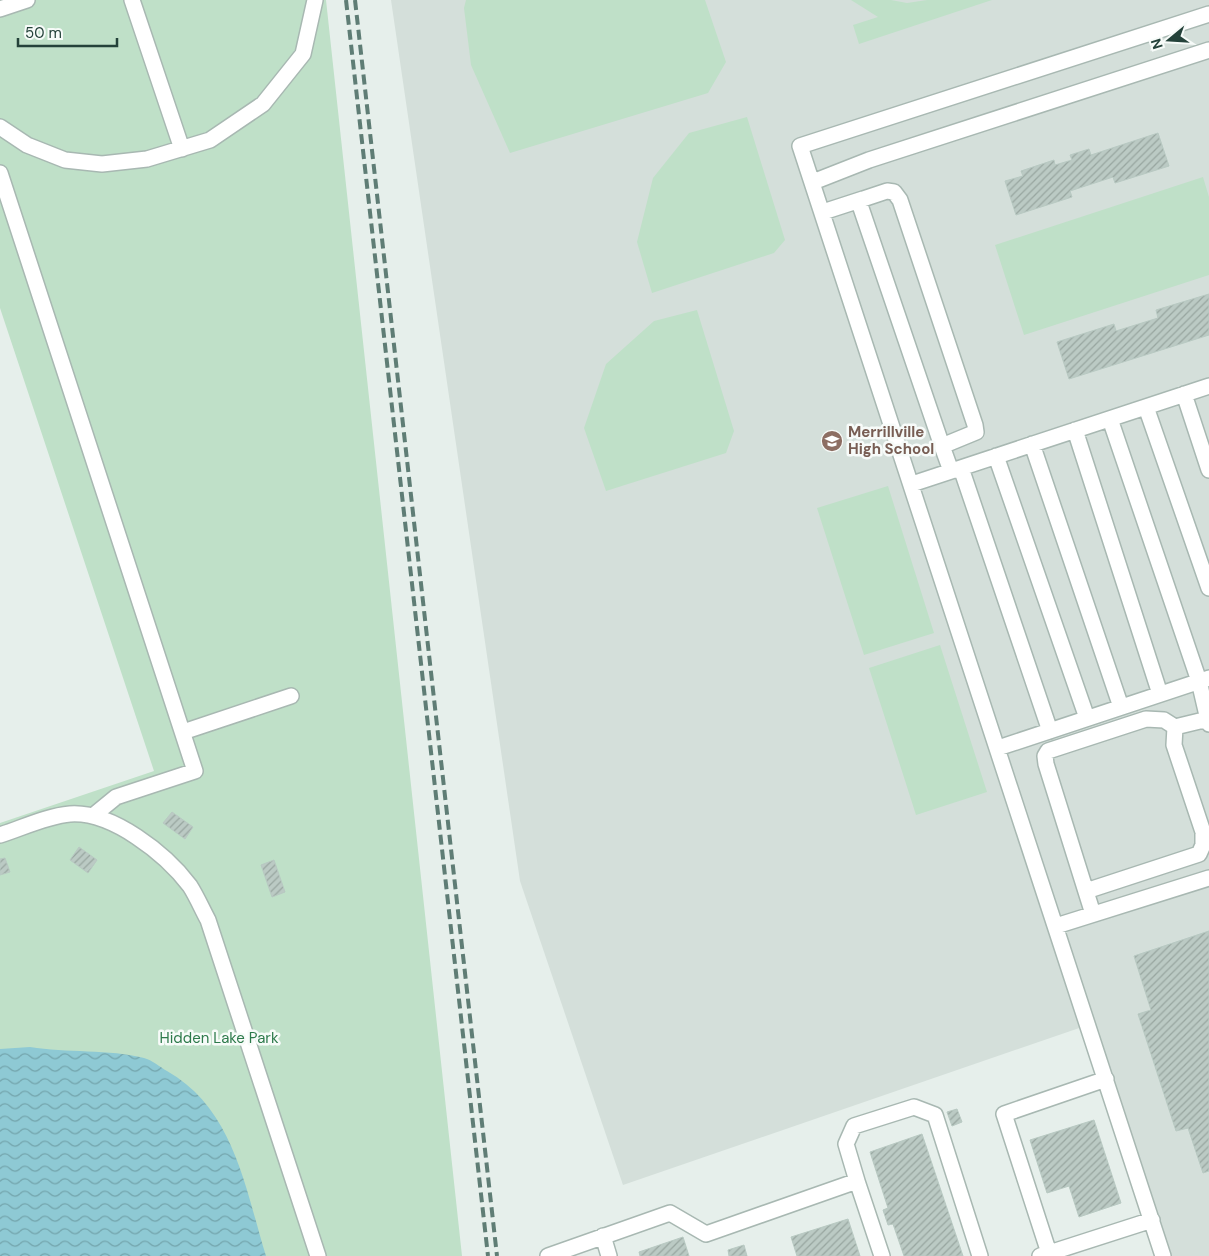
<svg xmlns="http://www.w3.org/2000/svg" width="1209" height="1256" viewBox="0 0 1209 1256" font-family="'DM Sans',sans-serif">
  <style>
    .built { fill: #d4dfda }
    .green { fill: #bfe0c8 }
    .water { fill: url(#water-waves) }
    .building { fill: url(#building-hatch); stroke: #b8c9c2 }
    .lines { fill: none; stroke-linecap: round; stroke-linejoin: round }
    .minor-casing { stroke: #a8b8b2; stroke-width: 18 }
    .minor { stroke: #fff; stroke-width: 15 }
    .rail { stroke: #5f7d75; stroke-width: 4; stroke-dasharray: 10 5; stroke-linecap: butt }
    .labels { text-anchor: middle; stroke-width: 5; stroke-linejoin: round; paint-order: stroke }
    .education-label { font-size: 15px; font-weight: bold; fill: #785e54; stroke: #f7fbf9; text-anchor: start }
    .park-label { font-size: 15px; fill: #2d7a4b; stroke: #f7fbf9 }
  </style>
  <defs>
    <pattern id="water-waves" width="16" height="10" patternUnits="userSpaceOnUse" patternTransform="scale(1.25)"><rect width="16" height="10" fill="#8ec9d4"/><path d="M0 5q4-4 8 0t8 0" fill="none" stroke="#74a5ad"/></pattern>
    <pattern id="building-hatch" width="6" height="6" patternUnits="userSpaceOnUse" patternTransform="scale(1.25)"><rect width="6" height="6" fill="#bbcac4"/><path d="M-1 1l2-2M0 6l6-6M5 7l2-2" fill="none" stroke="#98a6a0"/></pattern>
  </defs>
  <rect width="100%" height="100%" fill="#e6efeb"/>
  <path class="built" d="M391,0H1209V1256H1163L1088,1025L623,1185L520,881Z"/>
  <path class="green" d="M0,0H326L462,1256H0V823L154,771L0,308Z
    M466,0H705L726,62L708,93L510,153L471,65L464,8Z
    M851,0H891L907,3L927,0H992L859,44L853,25L878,17Z
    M747,117L785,240L774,253L652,293L637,242L653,178L689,133Z
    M1203,177L1209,197V275L1024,335L995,245Z
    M697,310L734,431L726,453L606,491L584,428L606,364L654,321Z
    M888,486L934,633L864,655L817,508Z
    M940,645L987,792L916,815L869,668Z"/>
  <path class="water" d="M30,1047C66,1053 110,1049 144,1058C152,1060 160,1067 167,1071C234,1109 245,1188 266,1256H0V1049Z"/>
  <path class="building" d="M1158,133L1169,166L1115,183L1113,177L1070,191L1072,197L1016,215L1005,181L1023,176L1021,171L1054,160L1055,165L1072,160L1070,155L1089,149L1091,155Z
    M1209,294V335L1069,379L1057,342L1114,324L1116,331L1158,318L1156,310Z
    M172,812L193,827L185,839L163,823Z
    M79,847L97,860L88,873L70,860Z
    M5,858L10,872L0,875V859Z
    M274,860L285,892L272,897L261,865Z
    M1209,931V1171L1203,1173L1188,1128L1176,1131L1138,1014L1151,1010L1134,956Z
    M957,1109L962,1122L952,1126L947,1112Z
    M1094,1120L1121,1203L1079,1217L1069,1186L1047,1193L1030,1140Z
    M922,1134L963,1256H904L893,1224L888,1225L883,1210L888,1208L870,1152Z
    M848,1219L860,1256H797L791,1237Z
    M683,1237L689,1256H640L639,1252Z
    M744,1245L747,1256H729L728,1250Z"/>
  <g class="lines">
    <g class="minor-casing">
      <path id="minor" d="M132,0L182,149
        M0,9L27,0
        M0,127L27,145L65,160L102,164L147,159L210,140L263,104L303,54L315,0
        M0,173L195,771L116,797L94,815
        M813,182L869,160L1209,50
        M823,212L863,199
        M1184,394L1209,470
        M1146,407L1209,588
        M1110,419L1199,681L1209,724
        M1075,430L1160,694
        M1032,444L1121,707
        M942,446L976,432L975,425L900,200L894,192L887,191L863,199L860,205L942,446L951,471
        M996,456L1087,718
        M961,468L1050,731
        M912,484L1209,386
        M183,732L291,696
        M998,748L1209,678
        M0,835C22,828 47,816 70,814C112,811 166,854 190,886C197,897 202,909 208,920L318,1256
        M1086,891L1199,854L1203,845V832L1174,745L1175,727
        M1093,914L1046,764L1045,756L1048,751L1146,719L1164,720L1175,727L1208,719
        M1056,926L1209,878
        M857,1181L846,1144L854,1126L914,1107L935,1115L980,1256
        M603,1236L609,1256
        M1049,1253L1004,1114L1106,1079
        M548,1256L670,1213L706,1234L857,1181L882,1256
        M1040,1256L1152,1220
        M1163,1256L800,146L1209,14"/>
    </g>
    <use href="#minor" class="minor"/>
    <path class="rail" d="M346,0L488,1256
      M355,0L497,1256"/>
  </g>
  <defs>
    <g id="school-disc" transform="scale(1.125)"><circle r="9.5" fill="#8d6e63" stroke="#f7fbf9"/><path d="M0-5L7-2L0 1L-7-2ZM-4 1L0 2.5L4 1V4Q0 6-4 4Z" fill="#fff"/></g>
  </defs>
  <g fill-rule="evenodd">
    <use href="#school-disc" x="832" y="441"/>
  </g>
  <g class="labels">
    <g class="education-label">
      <text x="848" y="437">Merrillville<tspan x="848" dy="17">High School</tspan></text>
    </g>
    <g class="park-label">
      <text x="219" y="1043">Hidden Lake Park</text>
    </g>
  </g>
  <g transform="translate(1169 40) rotate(252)" stroke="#f7fbf9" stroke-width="4" paint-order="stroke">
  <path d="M0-4L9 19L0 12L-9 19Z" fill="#24423a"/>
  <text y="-8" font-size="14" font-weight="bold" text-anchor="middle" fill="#24423a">N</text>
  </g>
  <path d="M18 38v8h99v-8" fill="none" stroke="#24423a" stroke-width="2.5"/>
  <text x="25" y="38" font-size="15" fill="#24423a" stroke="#f7fbf9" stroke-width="4" paint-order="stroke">50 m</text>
</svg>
